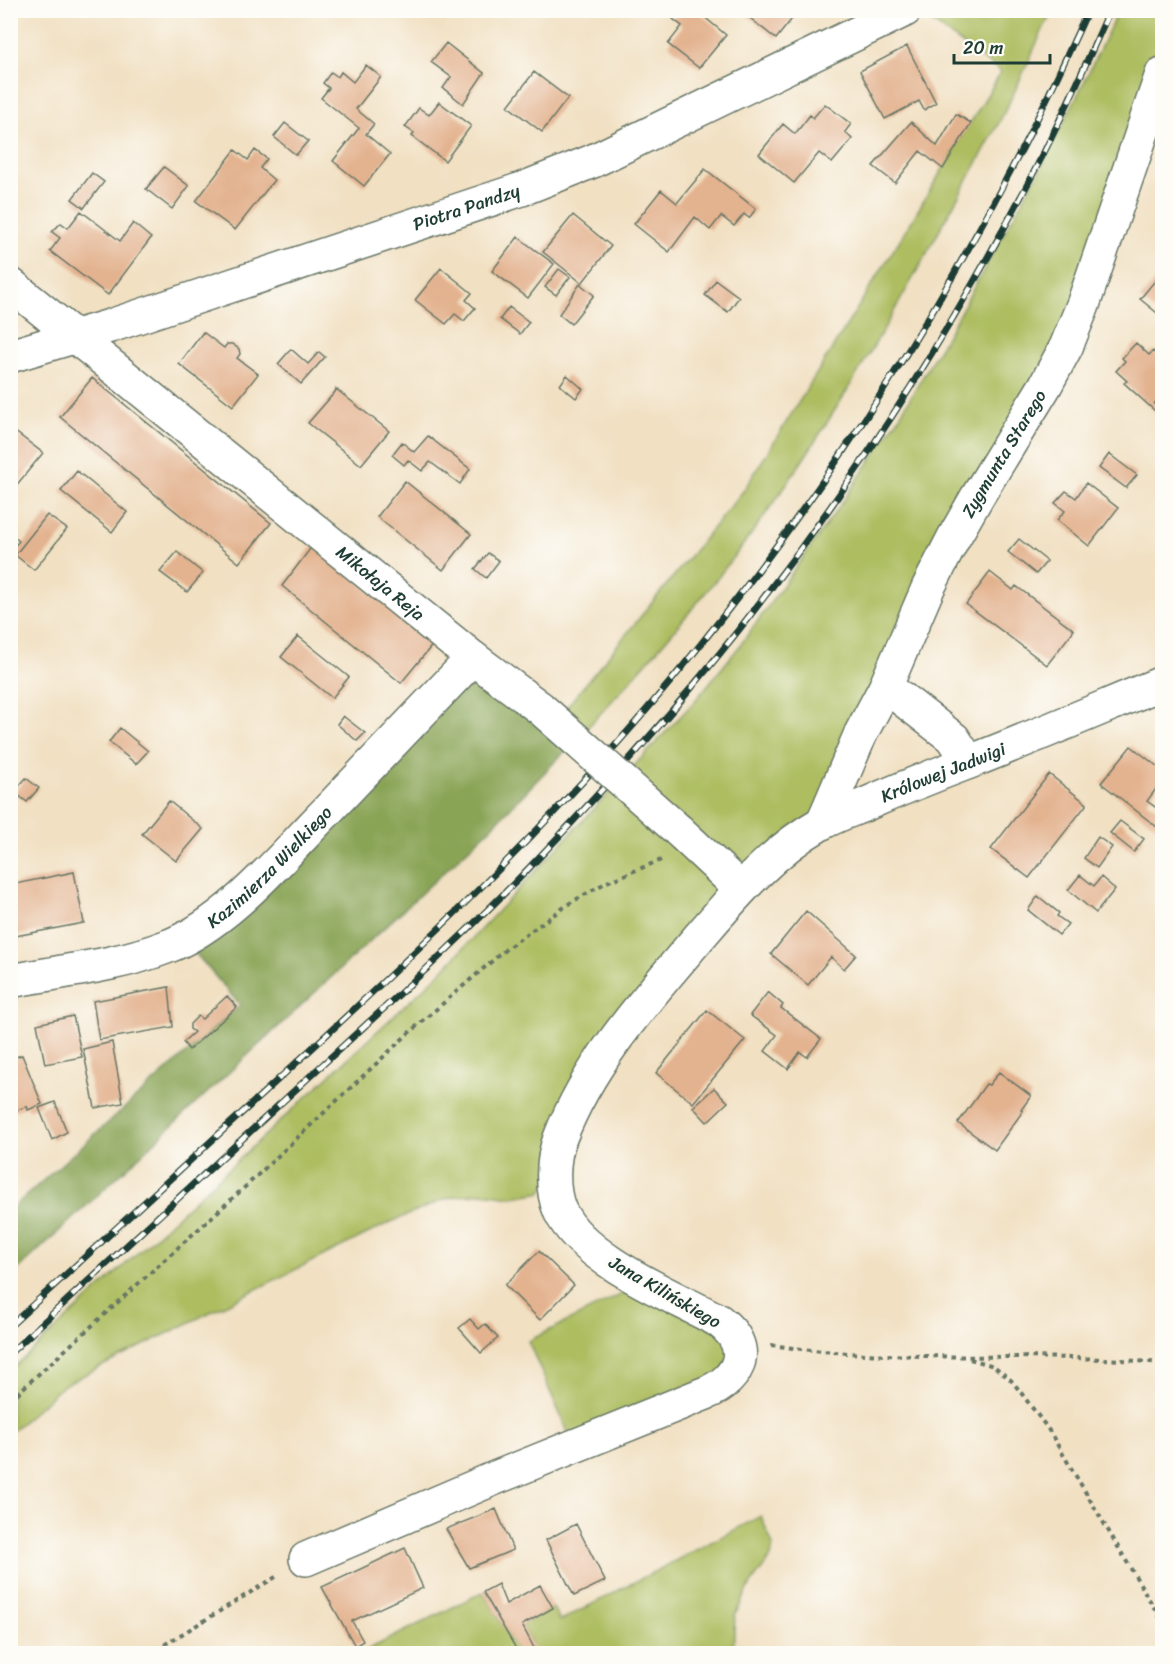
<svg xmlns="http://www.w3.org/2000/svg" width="1173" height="1664" viewBox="0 0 1173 1664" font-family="Sriracha,sans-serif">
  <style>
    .green { fill: #adbd60; stroke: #667d4a; stroke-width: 1.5 }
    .forest { fill: #8aa456; stroke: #547045; stroke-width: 1.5 }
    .building { fill: #e3b28f }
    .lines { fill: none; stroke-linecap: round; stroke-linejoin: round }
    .minor-casing { stroke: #687666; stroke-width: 36 }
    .path { stroke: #687666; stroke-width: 4; stroke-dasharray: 4.5 4.5; stroke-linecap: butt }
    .minor { stroke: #fff; stroke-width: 33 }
    .rail-casing { stroke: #1f3d34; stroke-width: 7 }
    .rail { stroke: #fdfcf7; stroke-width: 4.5; stroke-dasharray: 14; stroke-linecap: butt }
    .minor-bridge-casing { stroke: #687666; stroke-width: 36; stroke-linecap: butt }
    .minor-bridge { stroke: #fff; stroke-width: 33 }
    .labels { text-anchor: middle; stroke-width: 4.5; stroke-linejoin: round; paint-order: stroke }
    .street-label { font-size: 18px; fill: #1f3d34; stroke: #fdfcf7 }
  </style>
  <rect width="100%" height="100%" fill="#fdfcf7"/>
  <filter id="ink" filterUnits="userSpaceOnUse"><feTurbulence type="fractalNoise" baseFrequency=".0167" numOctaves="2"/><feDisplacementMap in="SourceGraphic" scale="12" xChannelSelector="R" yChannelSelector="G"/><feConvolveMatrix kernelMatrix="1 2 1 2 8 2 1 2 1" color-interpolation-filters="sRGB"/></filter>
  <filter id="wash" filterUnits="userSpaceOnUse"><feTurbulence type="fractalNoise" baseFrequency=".008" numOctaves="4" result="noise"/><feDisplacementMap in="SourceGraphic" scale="24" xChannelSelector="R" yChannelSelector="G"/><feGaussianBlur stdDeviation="1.35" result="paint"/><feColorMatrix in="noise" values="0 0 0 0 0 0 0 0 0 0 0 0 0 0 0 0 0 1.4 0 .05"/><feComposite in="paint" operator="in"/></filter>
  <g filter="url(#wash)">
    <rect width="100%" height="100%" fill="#f1e0c2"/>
    <path class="green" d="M917,11H1052C1036,43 1022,77 1006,109C983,155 956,199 932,244C877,343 819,442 752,533C697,607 636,676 573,743L552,725L744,490L911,222L1001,72Z
      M1118,11H1162V74L1083,305L823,822L630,1018L542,1192L513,1197L481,1193L448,1198L391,1222L64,1385L11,1432V1370L438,975L693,703L739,647L841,504L898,419L953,325L1040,169L1082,86Z
      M646,1282L719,1321L735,1369L574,1446L528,1341Z
      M761,1516L773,1545L771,1557L751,1584L735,1615L733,1653H525L534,1648L522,1625L553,1608L560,1621Z
      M483,1592L519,1653H361Z"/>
    <path class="forest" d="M473,658L573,743L489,830L11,1276V1209L240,1005L183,939Z"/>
    <g id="blocks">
      <path class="building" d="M680,10H696L726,35L699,68L668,44L682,26L673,19Z
        M740,10H799L776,39Z
        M446,43L484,73L463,104L443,88L451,77L431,62Z
        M907,46L936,103L924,110L919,101L885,119L860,71Z
        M366,65L381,77L356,109L374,124L366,134L390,154L364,186L333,161L359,128L321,98L329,88L323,83L331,72L338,77L341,72L353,82Z
        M534,72L568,98L542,132L508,106Z
        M439,102L471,126L445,161L412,136L414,133L405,127L419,108L429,115Z
        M825,104L851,124L845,132L852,139L832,163L819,153L794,183L759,154L783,124L795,134L810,115L813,118Z
        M956,114L971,123L943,169L920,151L895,183L873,166L911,122L937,146Z
        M285,123L308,141L296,155L274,137Z
        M235,150L248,160L255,150L267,159L260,168L274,180L235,230L196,201Z
        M164,167L189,186L172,209L146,189Z
        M705,169L756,209L749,218L744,214L734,226L721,216L710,230L695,217L669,252L634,224L661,190L677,203Z
        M92,173L104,182L84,208L72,199Z
        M81,211L120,241L133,223L151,238L108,295L50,251L60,238L52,232L61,223L68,228Z
        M573,215L611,246L582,283L543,252Z
        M518,237L554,264L528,298L492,271Z
        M441,268L472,293L466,300L475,308L464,321L455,314L446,324L415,300Z
        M559,269L570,277L556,295L545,287Z
        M1158,277L1162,281V317L1140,299Z
        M716,280L739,297L728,312L705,295Z
        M580,284L594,295L571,324L559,314Z
        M509,307L529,322L520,334L500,319Z
        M203,332L224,348L227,344H232L239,349L240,354L237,358L258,374L233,406L179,364Z
        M1136,343L1149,355L1153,351L1162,360V396L1154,404L1158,408L1155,411L1124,383L1127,381L1116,371L1125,361L1122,358Z
        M291,349L308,364L319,352L325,357L301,384L278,364Z
        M567,375L583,389L576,398L560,385Z
        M92,378L271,523L239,563L60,417Z
        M336,389L389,431L361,465L308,423L335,392Z
        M10,428L43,453L10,493Z
        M428,436L470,469L460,484L430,462L422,471L408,460L404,465L392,455L402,442L414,452Z
        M1109,454L1137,475L1126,488L1099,468Z
        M77,471L127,512L112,532L61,491Z
        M405,481L471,534L443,570L377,517Z
        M1086,483L1118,508L1089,546L1057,520L1065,511L1055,503L1066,491L1076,498Z
        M47,515L67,529L34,570L15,555Z
        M10,533L19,541L10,551Z
        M1019,539L1047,561L1036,574L1008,552Z
        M313,545L434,643L401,683L282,586Z
        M177,552L203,573L187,592L160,572Z
        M488,553L499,561L486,578L475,569Z
        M990,572L1013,590L1016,586L1074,630L1047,665L966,604Z
        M298,636L349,677L332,698L281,657Z
        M343,716L365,733L357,741L337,724Z
        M120,728L148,751L136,764L109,742Z
        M1131,746L1162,770V781L1147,801L1162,812V831L1101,783Z
        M1049,774L1087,804L1029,878L991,849Z
        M26,778L39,788L27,802L14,792Z
        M169,801L203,829L176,861L142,834Z
        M1120,821L1144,839L1134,852L1110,833Z
        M1098,837L1112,847L1097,868L1084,858Z
        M74,872L84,923L10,937V885Z
        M1080,875L1094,886L1101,877L1115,889L1096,913L1068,890Z
        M1038,896L1059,913L1057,916L1068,924L1059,935L1028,910Z
        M806,911L856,955L844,969L831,957L808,985L771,954Z
        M169,987L173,1027L99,1040L93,1001Z
        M768,992L783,1005L781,1008L821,1039L807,1057L800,1052L788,1069L765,1051L777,1035L750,1015Z
        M227,996L237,1007L189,1050L183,1042L194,1032L190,1029V1024L198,1016L202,1019Z
        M707,1010L745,1040L693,1103L656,1073Z
        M73,1016L82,1057L45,1064L37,1024Z
        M112,1042L123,1103L95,1108L83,1049Z
        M22,1055L42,1104L28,1110L27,1106L10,1113V1059Z
        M999,1072L1031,1096L1021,1110L1023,1111L995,1150L958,1123L986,1084L989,1085Z
        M714,1088L728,1102L707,1122L693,1107Z
        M55,1102L67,1132L52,1140L39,1108Z
        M539,1251L574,1285L540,1320L505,1285Z
        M470,1319L479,1329L485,1324L498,1338L481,1353L459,1328Z
        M496,1509L513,1550L469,1568L446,1529Z
        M576,1524L605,1581L574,1596L546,1540Z
        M405,1548L423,1588L352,1621L363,1641L355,1646L322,1587Z
        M498,1584L506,1604L540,1585L553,1608L522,1625L534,1648L525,1654H519L483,1592Z"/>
    </g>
  </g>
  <g filter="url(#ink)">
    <use href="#blocks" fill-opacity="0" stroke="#687666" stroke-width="1.5"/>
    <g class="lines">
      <g class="minor-casing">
        <g id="minor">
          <path id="s1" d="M10,284L473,658L540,708"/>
          <path id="s2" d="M10,356L110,326L522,189L593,161L905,10"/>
          <path d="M885,688L901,698L954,739L969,762"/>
          <path id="s3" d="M823,822L861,733L885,688L928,588L953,539L977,497L1045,386L1066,347L1083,305L1162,74"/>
          <path d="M678,830L741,889"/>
          <path id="s4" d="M10,981C62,971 117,966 166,947C226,925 281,858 325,813C374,761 424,710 473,658"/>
          <path id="s5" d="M306,1559L495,1478L706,1393C742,1378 753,1346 719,1321C672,1295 584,1261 560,1211C551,1190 552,1159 560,1138C589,1063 643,1003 694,943C732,899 769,853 820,824C834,816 849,811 864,805C900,789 935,775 972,761C1036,736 1099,709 1162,683"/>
        </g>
      </g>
      <path class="path" d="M771,1345C901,1364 1032,1351 1162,1363
        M970,1359L994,1366L1013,1382L1048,1429L1162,1621
        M10,1400L246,1186L411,1031L506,949L570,903L607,882L661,860
        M149,1654L279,1575"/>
      <use href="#minor" class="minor"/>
      <g class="rail-casing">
        <path id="rail" d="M10,1326C101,1242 192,1159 283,1075C419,950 552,824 670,682C802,523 918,349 1013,166C1040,115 1064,63 1088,10
          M10,1353C110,1261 209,1170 308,1078C383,1009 460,940 531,866C608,785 683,702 751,614C859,476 954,326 1035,170C1062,118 1086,64 1110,10"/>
      </g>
      <use href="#rail" class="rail"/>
      <g class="minor-bridge-casing">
        <path id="minor-bridge" d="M540,708L678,830"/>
      </g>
      <use href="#minor-bridge" class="minor-bridge"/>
    </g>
  </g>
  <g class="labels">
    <g class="street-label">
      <text dy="6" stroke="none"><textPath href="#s2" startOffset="480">Piotra Pandzy</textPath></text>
      <text dy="6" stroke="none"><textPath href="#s3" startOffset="411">Zygmunta Starego</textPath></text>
      <text dy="6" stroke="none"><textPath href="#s1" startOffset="476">Mikołaja Reja</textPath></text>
      <text dy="6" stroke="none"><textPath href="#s5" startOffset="1344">Królowej Jadwigi</textPath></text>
      <text dy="6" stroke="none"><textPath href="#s4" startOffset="292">Kazimierza Wielkiego</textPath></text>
      <text transform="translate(665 1292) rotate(30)" y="6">Jana Kilińskiego</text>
    </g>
  </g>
  <rect width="1173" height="1664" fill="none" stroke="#fdfcf7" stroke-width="36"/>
  <path d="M954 54v9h96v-9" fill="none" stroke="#1f3d34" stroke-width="3"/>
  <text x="963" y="54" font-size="18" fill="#1f3d34" stroke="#fdfcf7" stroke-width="4.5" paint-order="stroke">20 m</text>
</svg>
